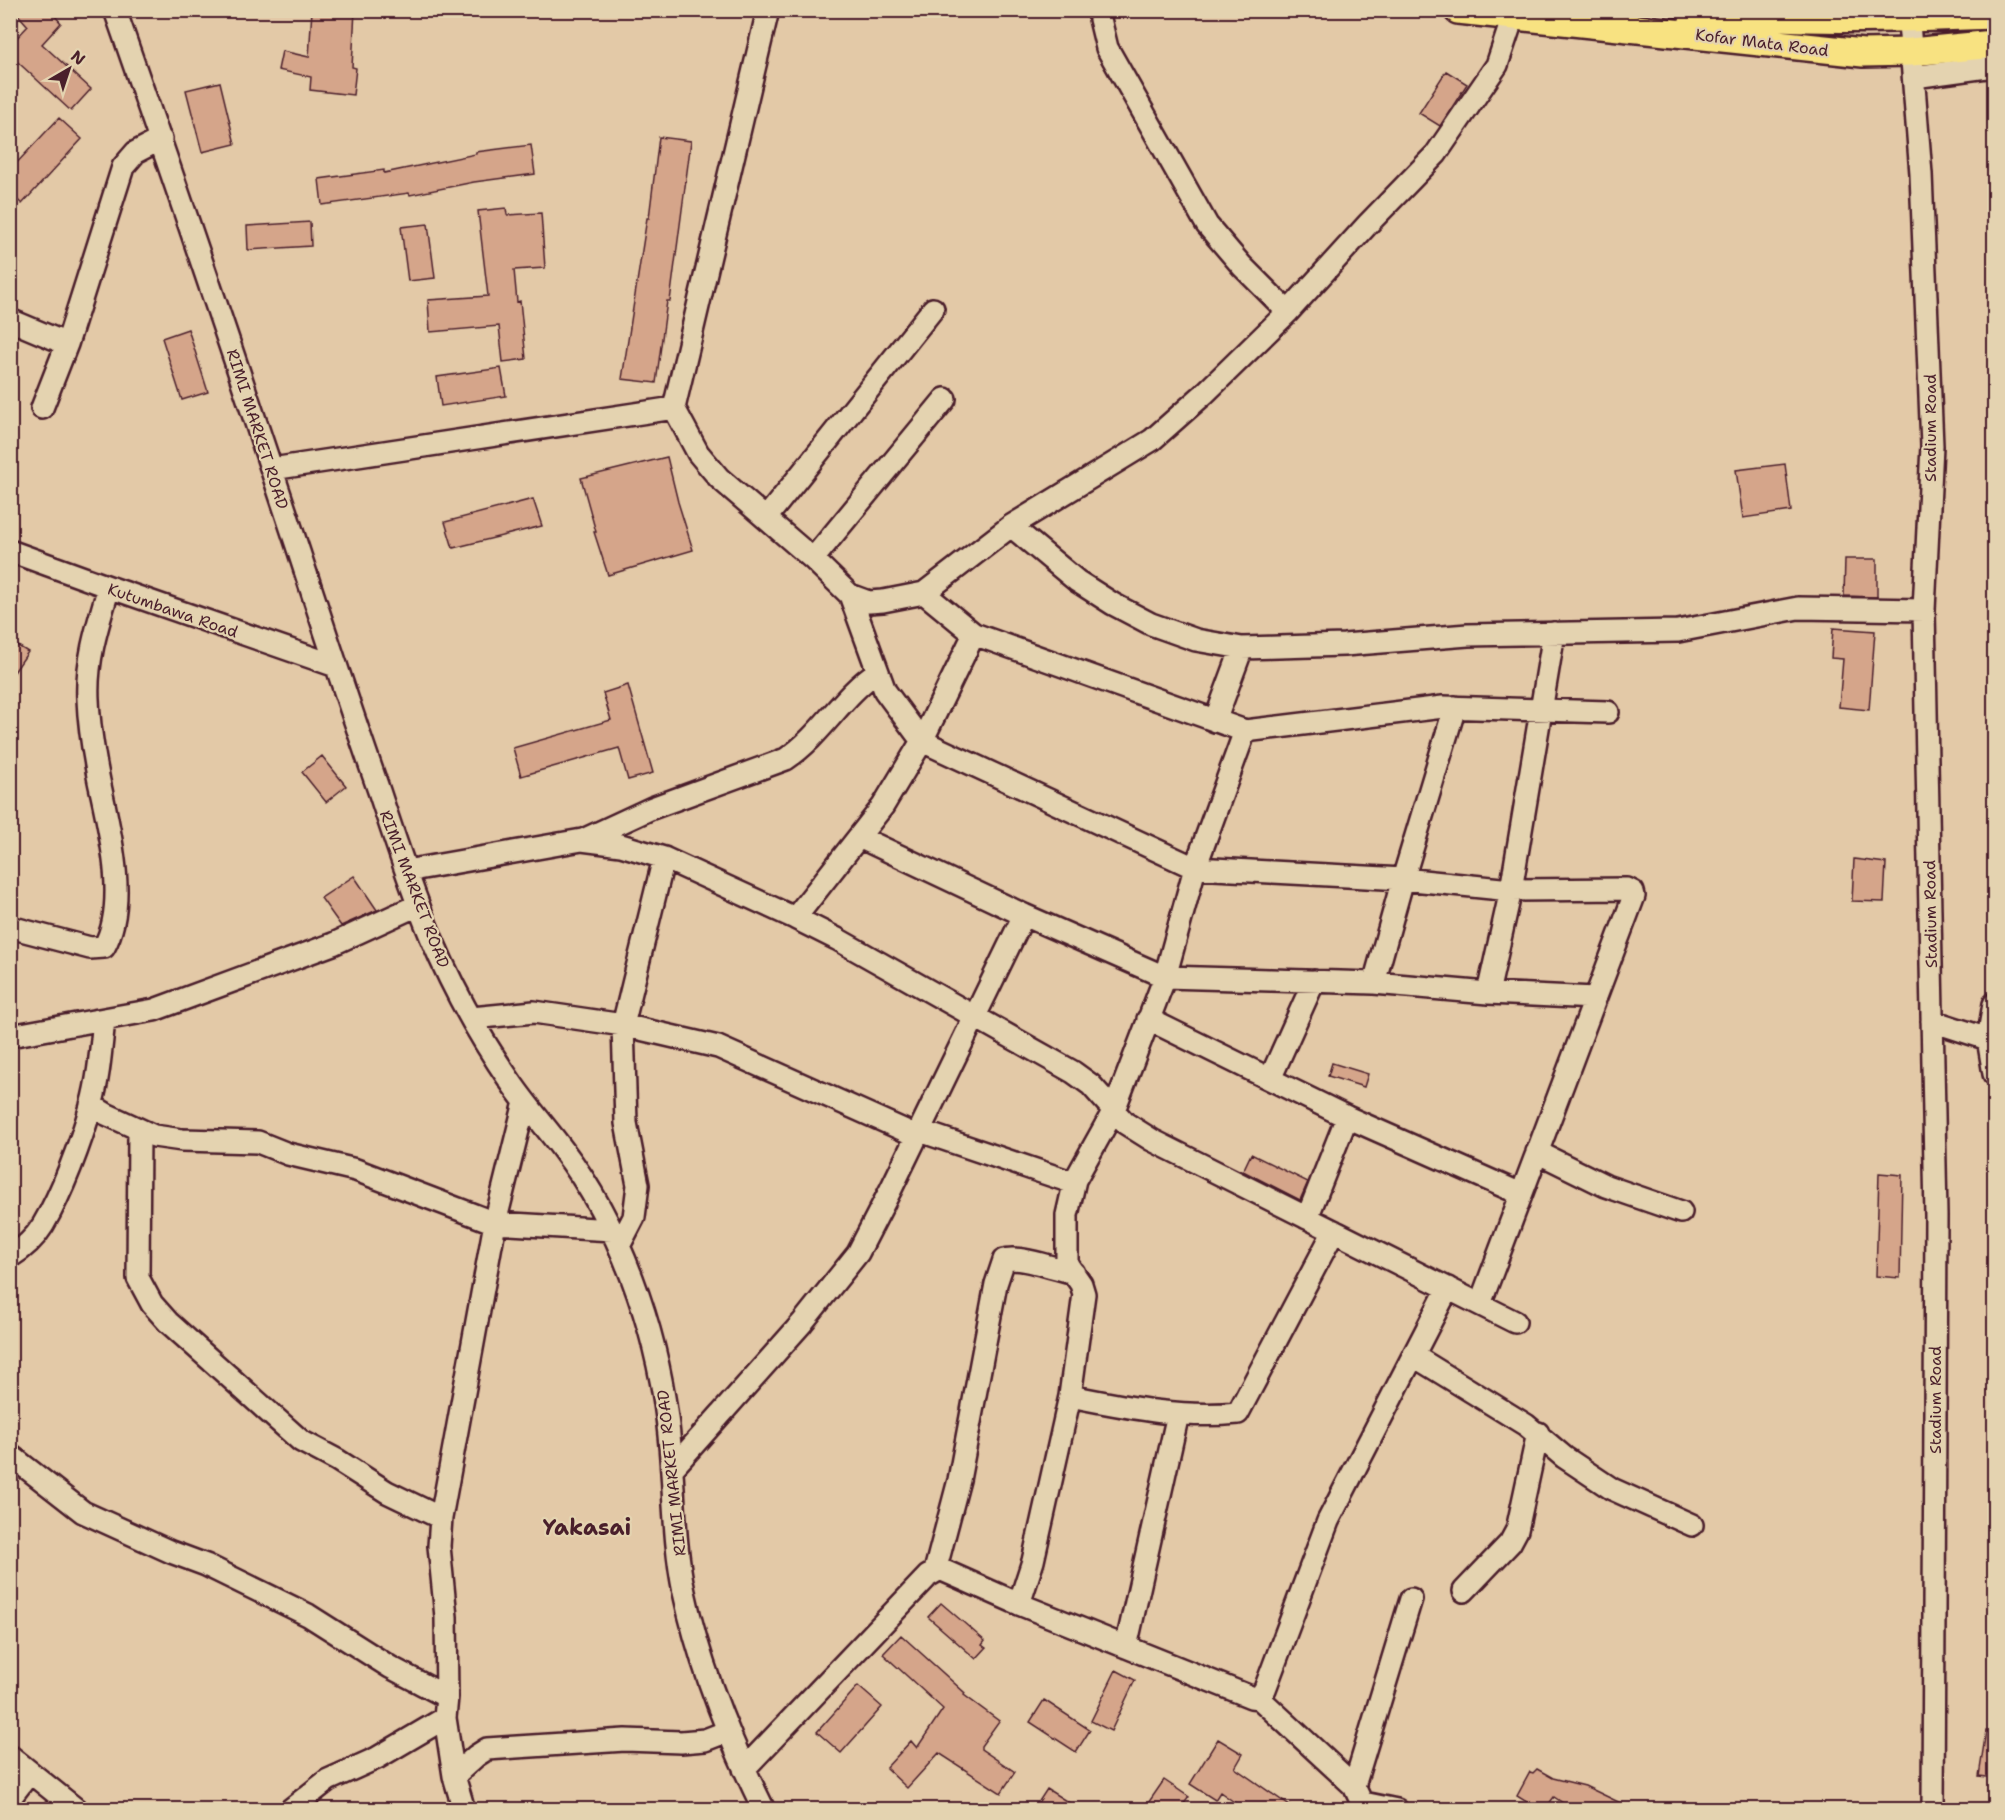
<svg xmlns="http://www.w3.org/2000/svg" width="2005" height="1820" viewBox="0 0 2005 1820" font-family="'Shantell Sans',sans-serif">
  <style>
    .building { fill: #d5a58a; stroke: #4a1f2b; stroke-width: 1.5 }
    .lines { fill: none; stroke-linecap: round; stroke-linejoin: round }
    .minor-casing { stroke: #4a1f2b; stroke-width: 26 }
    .major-casing { stroke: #4a1f2b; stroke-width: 32 }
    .minor { stroke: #e4d3b0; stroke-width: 21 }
    .major { stroke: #f8e281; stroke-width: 27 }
    .labels { text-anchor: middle; stroke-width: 4.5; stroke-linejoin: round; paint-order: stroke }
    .street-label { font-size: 16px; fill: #4a1f2b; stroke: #e4d3b0 }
    .district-label { font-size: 22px; font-weight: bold; fill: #4a1f2b; stroke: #e4d3b0 }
  </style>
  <rect width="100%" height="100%" fill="#e3c9a7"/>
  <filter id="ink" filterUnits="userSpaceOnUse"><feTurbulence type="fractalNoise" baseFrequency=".0167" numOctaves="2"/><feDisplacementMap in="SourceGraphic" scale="12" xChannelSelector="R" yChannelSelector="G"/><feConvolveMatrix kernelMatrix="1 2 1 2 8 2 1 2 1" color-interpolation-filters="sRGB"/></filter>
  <g filter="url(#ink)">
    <path class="building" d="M14,10H50L61,23L42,44L91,89L71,111L10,55V45L28,26Z
      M312,10H355L352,67L356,68L353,95L310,90L311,77L278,70L282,51L309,57Z
      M1446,71L1467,84L1440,126L1419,113Z
      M220,82L235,144L202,152L186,90Z
      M59,118L82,139L22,204L10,193V170Z
      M659,137L691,141L670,301H667L656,383L622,379L647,218H649Z
      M531,145L535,174L474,182L410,195L409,193L322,205L319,179L384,170V173L476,154V152Z
      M506,208L507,215L541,213L545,268L514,270L517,302L520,301L526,359L503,362L499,326L430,332L428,300L488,296L478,211Z
      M310,222L311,246L248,250L247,226Z
      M428,224L435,278L408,281L401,227Z
      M188,329L208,392L182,400L162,338Z
      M501,368L506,396L441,406L437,377Z
      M667,457L678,502L693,550L608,575L594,532H596L581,478Z
      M1785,464L1791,511L1743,518L1736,470Z
      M533,499L542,526L453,548L445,522Z
      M1845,559H1877V597L1844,596Z
      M1833,628L1875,631L1869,710L1839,707L1843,659L1831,658Z
      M10,641L28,652L10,678Z
      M628,685L653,773L628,780L619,748L521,776L513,748L611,720L603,693Z
      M322,756L346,786L326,802L302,772Z
      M1854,859L1886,863L1884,902L1852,901Z
      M354,876L377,910L341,926L321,898Z
      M1332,1063L1368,1074L1364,1087L1328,1076Z
      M1251,1154L1308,1182L1300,1200L1243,1171Z
      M1879,1173L1902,1175L1900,1278L1876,1276Z
      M941,1603L985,1641L982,1645L986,1648L976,1659L928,1617Z
      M901,1635L965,1693L964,1695L999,1721L981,1746V1749L1015,1772L1001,1793L939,1753L907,1788L886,1768L911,1741L917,1748L943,1709L883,1654Z
      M1116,1670L1135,1680L1111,1731L1091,1721Z
      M858,1686L882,1707L841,1753L817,1732Z
      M1044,1700L1090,1730L1076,1752L1030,1722Z
      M1986,1731H1995V1778L1979,1776Z
      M1218,1739L1243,1754L1235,1768L1294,1809H1244L1220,1792L1215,1800L1190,1784Z
      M1537,1769L1553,1778L1585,1786L1633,1809H1572L1554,1797L1545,1809H1538L1517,1796L1530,1772L1533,1773Z
      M1164,1780L1189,1797L1180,1809H1144Z
      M1047,1789L1079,1809H1034Z"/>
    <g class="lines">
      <g class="minor-casing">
        <path id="minor" d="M115,10C178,190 239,371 299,552C325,632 351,711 379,791C395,840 411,889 431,937C452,987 479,1036 510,1081C526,1105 546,1127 563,1150C592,1188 615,1233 632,1278C649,1323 661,1370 667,1418C675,1476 672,1535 684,1592C700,1667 730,1741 764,1810
          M768,10L674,408L698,453L719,478L813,559L850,595L885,691L922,741L1195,868L1403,879L1511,890L1627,889L1633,892L1634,896L1480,1304
          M1100,10V19L1107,48L1207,225L1242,266L1288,312
          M1908,10L1921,174L1932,446L1924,610L1936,1216L1933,1810
          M1914,77L1994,66
          M10,320L67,344
          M42,408L67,344L123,167L136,152L161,139
          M272,469L674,408
          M766,518L933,309
          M1011,526L1077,581L1113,604L1151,624L1196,640L1242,648L1344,645L1468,635L1678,631L1798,608L1924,610
          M10,551L109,587L336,666
          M813,559L945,399
          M924,593L974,634L1245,731L1443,707L1608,712
          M850,595L869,602L883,601L924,593L1011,526L1152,440L1204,394L1288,312L1368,224L1436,154L1497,65L1513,17
          M1215,721L1242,648
          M859,837L1024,915L1165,977L1374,983L1488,993L1595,998
          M583,840L652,808L786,759C822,735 842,695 877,672
          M406,871L582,840L621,845L664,858L795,918L837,939L1073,1072L1091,1085L1125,1123L1152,1140L1515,1322
          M795,918L883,806L922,741L974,634
          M10,927L90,948L104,947C129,903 109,828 99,781C94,756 89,725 88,699C86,660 98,624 109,587
          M1374,983L1403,879L1455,707
          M1488,993L1511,890L1554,633
          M472,1018L534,1012L623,1025L718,1047L917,1136
          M1148,1019L1347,1117L1521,1194
          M1932,1021L1988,1039L1994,1074
          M10,1036L154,1010L333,944L418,905
          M1988,1039L1994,1004
          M1270,1079L1314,981
          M91,1105L106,1114L154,1136L182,1140L258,1142L288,1154L356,1170L495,1223L612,1230
          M139,1130L138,1278L152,1304L168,1322L301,1441L337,1460L387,1492L441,1518
          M920,1131L1071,1182L1075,1180
          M1537,1152L1606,1186L1681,1212
          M1307,1218L1347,1117
          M619,1246L634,1217L638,1185L626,1123L623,1025L664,858
          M10,1257C23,1249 35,1238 43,1225C62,1193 81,1142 91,1106C99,1078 101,1048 104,1019
          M1414,1356L1526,1425L1564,1457L1612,1489L1692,1525
          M1070,1396C1126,1407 1181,1419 1238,1413L1334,1231
          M10,1455L83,1512L171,1552L206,1565L308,1615L390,1667L447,1697
          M672,1469L802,1323L858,1253L891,1189L1024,915
          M935,1571L959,1480L996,1284L1004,1260C1019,1255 1057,1269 1074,1273
          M1464,1591L1510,1543L1517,1530L1538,1433
          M1019,1604L1033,1561L1070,1396L1084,1294L1081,1284L1067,1264V1215L1075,1180L1114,1110L1165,977L1195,868L1245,731
          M1126,1647L1178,1414
          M1259,1698L1265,1689L1328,1521L1448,1288
          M10,1756L77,1810
          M744,1769L928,1576L940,1569L1019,1604L1251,1697L1259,1698L1354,1786L1365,1810
          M454,1776L476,1756L487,1749L625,1740L681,1742L705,1740L728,1731
          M1354,1786L1411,1599
          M10,1798L30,1772
          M1363,1803L1397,1810
          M290,1810L328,1780L377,1758L445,1718
          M464,1810L454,1776L445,1718L447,1697L446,1617L439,1546L441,1518L495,1223L525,1102"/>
      </g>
      <g class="major-casing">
        <path id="major" d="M1458,10L1863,53L1911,52L1994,44
          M1689,10C1791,22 1892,19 1994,15"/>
      </g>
      <use href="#minor" class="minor"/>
      <use href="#major" class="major"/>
    </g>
  </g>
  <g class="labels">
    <g class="street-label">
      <text transform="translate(1762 42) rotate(7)" y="6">Kofar Mata Road</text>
      <text transform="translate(1930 428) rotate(-90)" y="6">Stadium Road</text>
      <text transform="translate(258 429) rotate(72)" y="6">RIMI MARKET ROAD</text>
      <text transform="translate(173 610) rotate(19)" y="6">Kutumbawa Road</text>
      <text transform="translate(415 889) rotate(69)" y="6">RIMI MARKET ROAD</text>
      <text transform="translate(1930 914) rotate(-91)" y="6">Stadium Road</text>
      <text transform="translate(1935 1400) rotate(-90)" y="6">Stadium Road</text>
      <text transform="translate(671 1473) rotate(-96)" y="6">RIMI MARKET ROAD</text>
    </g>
    <g class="district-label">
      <text x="587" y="1535">Yakasai</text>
    </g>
  </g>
  <rect width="2005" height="1820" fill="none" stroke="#e4d3b0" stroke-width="36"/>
  <rect x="18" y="18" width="1969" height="1784" fill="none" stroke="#4a1f2b" stroke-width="2" filter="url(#ink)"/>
  <g transform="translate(69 69) rotate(39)" stroke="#e4d3b0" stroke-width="4.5" paint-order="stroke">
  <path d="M0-4.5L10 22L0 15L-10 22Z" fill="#4a1f2b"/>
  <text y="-9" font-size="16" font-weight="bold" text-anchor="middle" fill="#4a1f2b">N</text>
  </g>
</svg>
